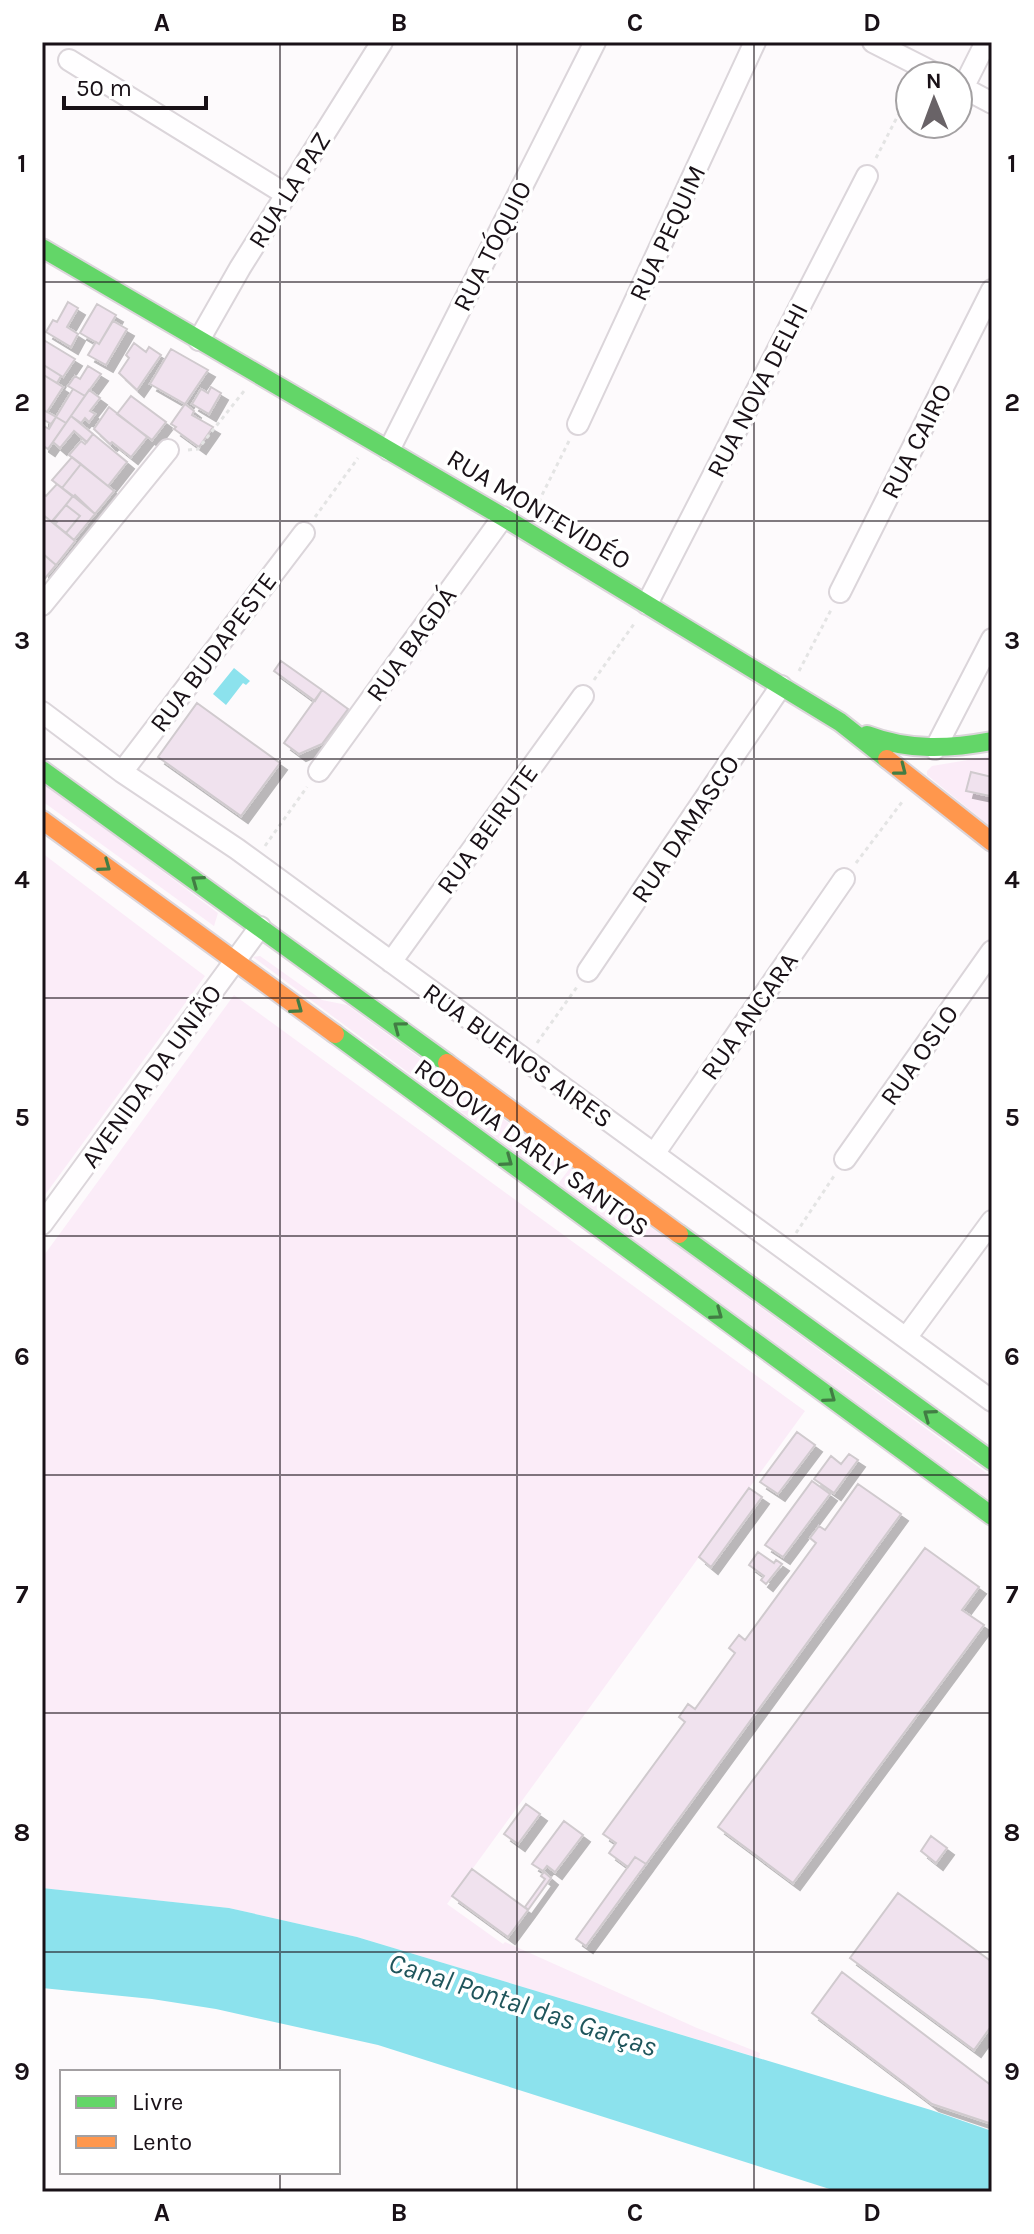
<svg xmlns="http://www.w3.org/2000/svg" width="1034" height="2234" viewBox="0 0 1034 2234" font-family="Karla,sans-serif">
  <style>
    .green { fill: #fbecf8 }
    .water { fill: #8ce2ed }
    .building { fill: #f0e2ee; stroke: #d0cace; stroke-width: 2; filter: url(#shadow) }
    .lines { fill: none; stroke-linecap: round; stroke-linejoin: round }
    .street-casing { stroke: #dbd5da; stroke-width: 24 }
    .fast-casing { stroke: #dbd5da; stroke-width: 22 }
    .slow-casing { stroke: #dbd5da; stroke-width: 22 }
    .path { stroke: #e4e4e4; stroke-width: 3; stroke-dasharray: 4 4; stroke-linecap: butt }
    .street { stroke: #fffeff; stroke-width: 20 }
    .fast { stroke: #63d668; stroke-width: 18 }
    .slow { stroke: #ff974d; stroke-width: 18 }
    .oneway { stroke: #427d44 }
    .grid { fill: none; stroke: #191117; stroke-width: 2; stroke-opacity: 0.55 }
    .labels { text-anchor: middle; stroke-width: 7; stroke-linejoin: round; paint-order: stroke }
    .street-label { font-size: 26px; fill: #191117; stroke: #fff }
    .water-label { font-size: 28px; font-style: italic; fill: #1f555b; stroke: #fff }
    .neatline { fill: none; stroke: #191117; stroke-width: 3 }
    .grid-label { font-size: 26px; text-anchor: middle; font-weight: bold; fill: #191117 }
  </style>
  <defs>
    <filter id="shadow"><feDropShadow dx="7" dy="7" stdDeviation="0" flood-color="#0004"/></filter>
  </defs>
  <rect width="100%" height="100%" fill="#fdfafc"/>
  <path class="green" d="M992,756V828L927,775V771L932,766Z
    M42,781L218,913L214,926L42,801Z
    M42,853L205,976L42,1199Z
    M260,956L322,1000L347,1005L562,1162L550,1178L253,957Z
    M234,995L805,1411L447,1904L503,1944L505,1942L697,2028L760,2053L759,2058L357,1937L229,1908L42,1888V1258Z
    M570,1168L992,1477V1502L558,1184Z"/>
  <path class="water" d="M234,668L250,681L246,685L243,683L226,705L213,694Z
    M42,1888L229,1908L357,1937L931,2110L992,2131V2192H839L378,2045L216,2009L152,1999L42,1988Z"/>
  <path class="building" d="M68,302L78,308L67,327L78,334L71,347L46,332L53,320L57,322Z
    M97,304L116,315L99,344L80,333Z
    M113,321L127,329L106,365L88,355L96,342L99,344Z
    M42,339L75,359L63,377L42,364Z
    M134,343L146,352L149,347L161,355L137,390L119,373L129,358L126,355Z
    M171,349L208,370L185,404L150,384Z
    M42,364L61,376L57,383L42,374Z
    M88,366L101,374L85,396L68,386L75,376L80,379Z
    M42,374L63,387L47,412L42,409Z
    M211,387L221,393L209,414L192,404L201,389L208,393Z
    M73,389L85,396L66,423L56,417Z
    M89,390L100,398L90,411L95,414L89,422L85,418L81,423L71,416Z
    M131,396L166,422L152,440L117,414Z
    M185,404L194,411L192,415L213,427L199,447L174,429L176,427L171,424Z
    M109,407L147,437L131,457L112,442L110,444L94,429Z
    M42,409L56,417L51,424L44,420L42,423Z
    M71,416L93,434L87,442L74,431L60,448L53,442Z
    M56,417L66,423L48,449L42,445V425L49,429Z
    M93,434L127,462L108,486L69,455L81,441L85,444Z
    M72,457L81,464L62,488L52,480Z
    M81,464L114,491L95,514L75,495L73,497L62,488Z
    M57,484L73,496L52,522L42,514V493L46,496Z
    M73,496L95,514L74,540L66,533L80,516L66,505Z
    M66,505L80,516L66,533L55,524L57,522L53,520Z
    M42,514L75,541L56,565L42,553Z
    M42,553L56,565L42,582Z
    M281,661L322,690L315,701L274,671Z
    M322,690L348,709L322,744L299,754L284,743Z
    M197,703L280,763L241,816L158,757Z
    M971,772L992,777L990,796L966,791Z
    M797,1432L815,1445L778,1494L760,1482Z
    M849,1454L858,1460L834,1493L814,1479L831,1456L841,1464Z
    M812,1481L830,1494L783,1557L765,1545Z
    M858,1484L901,1514L646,1864L635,1857L628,1867L609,1853L616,1843L603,1834L685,1722L679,1717L688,1704L695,1709L735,1653L729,1648L739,1635L745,1640L816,1543L810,1538L819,1526L825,1530Z
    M749,1488L762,1497L711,1567L699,1557Z
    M925,1548L979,1587L962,1610L984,1625L793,1883L718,1827Z
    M758,1552L774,1563L776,1560L782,1564L766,1584L761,1580L764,1576L749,1565Z
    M526,1804L540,1814L518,1844L504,1834Z
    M564,1821L583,1835L555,1872L547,1866L543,1871L532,1864Z
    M931,1836L947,1848L936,1863L921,1851Z
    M635,1857L646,1864L586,1946L576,1939Z
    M472,1869L528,1910L508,1937L452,1896Z
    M544,1872L551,1878L528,1910L525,1907L545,1879L541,1876Z
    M898,1893L992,1962V2025L974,2050L850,1958Z
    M842,1972L992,2086V2124L932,2104L812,2013Z"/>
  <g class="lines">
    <g class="street-casing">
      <path id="street" d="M873,42L940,76
        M69,60L287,195
        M958,85L992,103
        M963,88L986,42
        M199,340L240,268L382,42
        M578,424L755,42
        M389,450L595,42
        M840,592L992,290
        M647,604L867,176
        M42,605L168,450
        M42,712L122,772L237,849L992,1401
        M935,749L992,639
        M319,771L503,517
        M122,772L304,533
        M391,962L583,696
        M588,971L781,686
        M654,1154L844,879
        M845,1159L992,951
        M42,1224L260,927
        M906,1338L992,1221"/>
    </g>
    <g class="fast-casing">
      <path id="fast" d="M42,248L503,517L840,722L887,759
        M867,735C909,751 949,749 992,741
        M42,770L447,1063
        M335,1034L992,1516
        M679,1234L992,1461"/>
    </g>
    <g class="slow-casing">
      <path id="slow" d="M887,759L992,842
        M42,820L335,1034
        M447,1063L679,1234"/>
    </g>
    <path class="path" d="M876,158L910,92
      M188,450L198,449L244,391
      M535,509L569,441
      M315,517L358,458
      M799,671L831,610
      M594,680L634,624
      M265,846L307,787
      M856,863L902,802
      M537,1043L577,987
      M796,1233L834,1176"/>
    <use href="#street" class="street"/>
    <use href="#fast" class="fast"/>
    <use href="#slow" class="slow"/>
  </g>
  <defs><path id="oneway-chevron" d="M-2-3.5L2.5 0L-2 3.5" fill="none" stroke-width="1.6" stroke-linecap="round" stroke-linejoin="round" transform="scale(2)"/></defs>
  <g class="oneway">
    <use href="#oneway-chevron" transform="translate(901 770) rotate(38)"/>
    <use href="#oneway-chevron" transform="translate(105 866) rotate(36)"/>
    <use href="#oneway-chevron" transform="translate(197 881) rotate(-144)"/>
    <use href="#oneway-chevron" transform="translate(297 1008) rotate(36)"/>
    <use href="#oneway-chevron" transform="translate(399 1027) rotate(-143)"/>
    <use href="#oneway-chevron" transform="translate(507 1161) rotate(36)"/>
    <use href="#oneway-chevron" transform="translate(717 1314) rotate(36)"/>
    <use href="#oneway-chevron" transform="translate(830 1397) rotate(36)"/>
    <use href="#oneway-chevron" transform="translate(929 1415) rotate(-144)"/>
  </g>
  <path class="grid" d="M280,42V2072M517,42V2192M754,42V2192M42,282H992M42,521H992M42,759H992M42,998H992M42,1236H992M42,1475H992M42,1713H992M42,1952H992M280,2172V2192"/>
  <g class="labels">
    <g class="street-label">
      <text transform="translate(289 190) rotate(-58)" y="9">RUA LA PAZ</text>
      <text transform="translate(667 233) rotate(-65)" y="9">RUA PEQUIM</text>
      <text transform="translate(492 246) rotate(-63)" y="9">RUA TÓQUIO</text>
      <text transform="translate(757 390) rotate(-63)" y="9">RUA NOVA DELHI</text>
      <text transform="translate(916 441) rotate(-63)" y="9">RUA CAIRO</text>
      <text transform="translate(539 509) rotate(31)" y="9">RUA MONTEVIDÉO</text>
      <text transform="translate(411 644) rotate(-54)" y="9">RUA BAGDÁ</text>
      <text transform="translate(213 652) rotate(-53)" y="9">RUA BUDAPESTE</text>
      <text transform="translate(487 829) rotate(-54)" y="9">RUA BEIRUTE</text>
      <text transform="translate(685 829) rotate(-56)" y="9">RUA DAMASCO</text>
      <text transform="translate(749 1016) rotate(-55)" y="9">RUA ANCARA</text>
      <text transform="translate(518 1055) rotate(36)" y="9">RUA BUENOS AIRES</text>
      <text transform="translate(919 1055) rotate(-55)" y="9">RUA OSLO</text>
      <text transform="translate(151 1076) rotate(-54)" y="9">AVENIDA DA UNIÃO</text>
      <text transform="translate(532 1147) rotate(36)" y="9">RODOVIA DARLY SANTOS</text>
    </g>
    <g class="water-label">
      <text transform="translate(523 2004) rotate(18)" y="10">Canal Pontal das Garças</text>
    </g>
  </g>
  <rect width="1034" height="2234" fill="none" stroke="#ffffff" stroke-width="88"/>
  <rect x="60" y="2070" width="280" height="104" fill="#ffffff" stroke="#a3a0a2" stroke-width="2"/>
  <rect x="76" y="2096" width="40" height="12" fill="#63d668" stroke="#a3a0a2" stroke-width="2"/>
  <text x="132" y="2110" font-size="24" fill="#191117">Livre</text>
  <rect x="76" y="2136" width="40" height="12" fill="#ff974d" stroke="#a3a0a2" stroke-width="2"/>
  <text x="132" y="2150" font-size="24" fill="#191117">Lento</text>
  <g transform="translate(934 100) rotate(359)"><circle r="38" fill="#ffffff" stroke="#a3a0a2" stroke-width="2"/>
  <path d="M0-6L14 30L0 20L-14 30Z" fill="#696367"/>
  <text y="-12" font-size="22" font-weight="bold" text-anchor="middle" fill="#191117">N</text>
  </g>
  <path d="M64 96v12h142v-12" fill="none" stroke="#191117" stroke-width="4"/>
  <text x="76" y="96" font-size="24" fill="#191117" stroke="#ffffff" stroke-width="6" paint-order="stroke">50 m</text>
  <rect x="44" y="44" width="946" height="2146" class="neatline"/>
  <g class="grid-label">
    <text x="162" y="31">A</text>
    <text x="399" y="31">B</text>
    <text x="635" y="31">C</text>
    <text x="872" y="31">D</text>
    <text x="22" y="172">1</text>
    <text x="1012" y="172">1</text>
    <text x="22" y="411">2</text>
    <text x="1012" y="411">2</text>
    <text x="22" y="649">3</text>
    <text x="1012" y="649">3</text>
    <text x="22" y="888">4</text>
    <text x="1012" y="888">4</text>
    <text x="22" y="1126">5</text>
    <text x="1012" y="1126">5</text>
    <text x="22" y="1365">6</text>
    <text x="1012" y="1365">6</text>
    <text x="22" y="1603">7</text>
    <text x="1012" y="1603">7</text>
    <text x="22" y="1841">8</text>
    <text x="1012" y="1841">8</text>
    <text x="22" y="2080">9</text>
    <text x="1012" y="2080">9</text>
    <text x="162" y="2221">A</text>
    <text x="399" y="2221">B</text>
    <text x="635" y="2221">C</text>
    <text x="872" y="2221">D</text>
  </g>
</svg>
